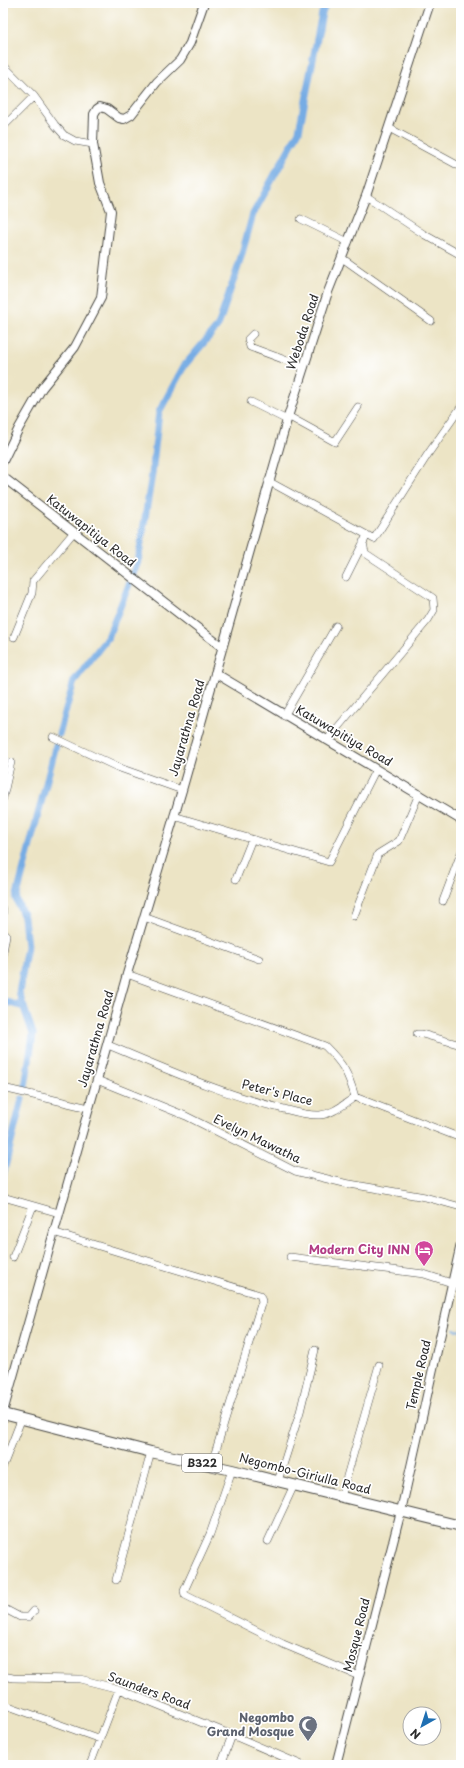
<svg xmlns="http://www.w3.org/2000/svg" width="464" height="1768" viewBox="0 0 464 1768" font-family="'Playpen Sans',sans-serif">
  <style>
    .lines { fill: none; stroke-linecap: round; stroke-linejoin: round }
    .stream { stroke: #76ace4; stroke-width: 2 }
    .canal { stroke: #76ace4; stroke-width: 7 }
    .minor-casing { stroke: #484742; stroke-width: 8 }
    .tertiary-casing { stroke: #484742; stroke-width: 10 }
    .primary-casing { stroke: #484742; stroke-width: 12 }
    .minor { stroke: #fff; stroke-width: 7 }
    .tertiary { stroke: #fff; stroke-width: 8 }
    .primary { stroke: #fff; stroke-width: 10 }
    .labels { text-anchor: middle; stroke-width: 3.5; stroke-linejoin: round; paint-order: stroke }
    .shield { fill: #fff; stroke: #6b6b6b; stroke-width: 1 }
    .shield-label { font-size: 11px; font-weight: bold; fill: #2b2b2b }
    .street-label { font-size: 12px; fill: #2b2b2b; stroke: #fff }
    .hotel-label { font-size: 12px; font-weight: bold; fill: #b23c85; stroke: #fff; text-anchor: end }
    .worship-label { font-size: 12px; font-weight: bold; fill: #5b616d; stroke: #fff; text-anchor: end }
  </style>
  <rect width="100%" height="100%" fill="#fff"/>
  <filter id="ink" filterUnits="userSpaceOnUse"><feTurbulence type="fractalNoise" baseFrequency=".025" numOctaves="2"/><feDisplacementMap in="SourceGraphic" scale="8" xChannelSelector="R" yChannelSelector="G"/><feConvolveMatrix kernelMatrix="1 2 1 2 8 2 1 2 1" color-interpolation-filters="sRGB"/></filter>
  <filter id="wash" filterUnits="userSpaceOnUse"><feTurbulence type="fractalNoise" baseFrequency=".012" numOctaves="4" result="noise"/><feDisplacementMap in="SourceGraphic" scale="16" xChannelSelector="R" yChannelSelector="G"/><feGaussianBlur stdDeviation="0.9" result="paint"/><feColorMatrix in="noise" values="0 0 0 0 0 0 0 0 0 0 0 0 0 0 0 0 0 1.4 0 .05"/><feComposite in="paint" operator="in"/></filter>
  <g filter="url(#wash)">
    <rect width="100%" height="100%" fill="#ece4c5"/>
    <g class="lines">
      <path class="stream" d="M454,1329L461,1331"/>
      <path class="canal" d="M59,734L74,681L108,637L138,562L152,474L159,412L184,366L218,326L239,264L253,214L299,131L322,13L326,3
        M3,1001L24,1007
        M25,1087L33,1034L19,993L27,946L24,917L16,899L56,745
        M3,1175L22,1099"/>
    </g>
  </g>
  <g filter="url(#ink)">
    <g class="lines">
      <g class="minor-casing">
        <path id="minor" d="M3,65L34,96L55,125L64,135L75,141L93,144
          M3,127L34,96
          M389,128L461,167
          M366,196L425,235L461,255
          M301,219L348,242
          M342,258L431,321
          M253,334L248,339L250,347L304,367
          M251,402L287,420
          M288,416L335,442L358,407
          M268,481L367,535
          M346,577L367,535L374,539L428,454L461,407
          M14,637L32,593L33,581L73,533
          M284,716L336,626
          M53,737L117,767L182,790
          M327,740L428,620L434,610L433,598L365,553L363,542
          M3,798L11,762
          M174,816L329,862L376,769
          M236,879L252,839
          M443,901L461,853
          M3,910V916
          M354,916L378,854L399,841L419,794
          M144,917L259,959
          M3,932L6,935L3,952
          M127,974L325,1046C343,1064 348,1072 355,1097
          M417,1034H422L461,1045
          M108,1045C164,1068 221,1094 280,1108C293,1111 306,1116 320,1115C333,1114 344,1104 355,1097L461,1138
          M97,1080L186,1116L295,1171L344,1183L425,1197L461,1207
          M3,1088L89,1108
          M3,1197L59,1213
          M53,1232L260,1295L262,1301L211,1466
          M13,1257L33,1206
          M290,1257L424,1274L461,1286
          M3,1466L21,1420
          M232,1470L210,1534L184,1591L185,1595L283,1644L359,1676
          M278,1481L300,1412L315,1350
          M341,1497L379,1365
          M268,1541L294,1485
          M116,1580L151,1452
          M3,1608L20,1617H29L34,1611
          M3,1676L13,1678L80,1679L119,1689L232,1735L302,1765
          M3,1704L100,1739
          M90,1765L119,1689
          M221,1765L232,1735"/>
      </g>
      <g class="tertiary-casing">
        <path id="tertiary" d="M3,461L19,428L42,388L75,347L101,298L111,211L100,183L93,144L94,114L97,109L100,107L107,109L119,118L124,119L131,115L157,82L180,60L190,43L204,3
          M3,477L222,647
          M215,673L461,820
          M3,1412L127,974L182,790L287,420L328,292L366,196L430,3
          M336,1765L401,1511L461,1244"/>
      </g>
      <g class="primary-casing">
        <path id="primary" d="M3,1414L151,1452L232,1470L461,1526"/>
      </g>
      <use href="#minor" class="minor"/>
      <use href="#tertiary" class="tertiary"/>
      <use href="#primary" class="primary"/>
    </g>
  </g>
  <defs>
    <g id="hotel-pin" transform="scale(1)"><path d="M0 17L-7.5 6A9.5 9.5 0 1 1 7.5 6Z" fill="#d1479c" stroke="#fff"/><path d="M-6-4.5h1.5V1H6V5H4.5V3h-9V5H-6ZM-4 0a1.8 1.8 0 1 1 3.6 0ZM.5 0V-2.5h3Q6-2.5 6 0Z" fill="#fff"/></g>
    <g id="mosque-pin" transform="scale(1)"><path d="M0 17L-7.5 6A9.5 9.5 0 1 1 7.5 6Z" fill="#6b7280" stroke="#fff"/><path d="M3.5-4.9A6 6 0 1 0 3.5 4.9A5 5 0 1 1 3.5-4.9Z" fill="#fff"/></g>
  </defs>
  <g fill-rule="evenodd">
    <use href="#hotel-pin" x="424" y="1250"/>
    <use href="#mosque-pin" x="308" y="1725"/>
  </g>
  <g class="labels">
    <rect class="shield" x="182" y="1454" width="40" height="18" rx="3"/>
    <g class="shield-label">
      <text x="202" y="1467">B322</text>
    </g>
    <g class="street-label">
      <text transform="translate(303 332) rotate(-72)" y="4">Weboda Road</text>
      <text transform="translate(91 531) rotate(38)" y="4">Katuwapitiya Road</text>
      <text transform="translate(187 728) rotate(-74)" y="4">Jayarathna Road</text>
      <text transform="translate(344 736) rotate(30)" y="4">Katuwapitiya Road</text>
      <text transform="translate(96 1039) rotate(-74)" y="4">Jayarathna Road</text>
      <text transform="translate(277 1093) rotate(14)" y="4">Peter's Place</text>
      <text transform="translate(257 1139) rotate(26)" y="4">Evelyn Mawatha</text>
      <text transform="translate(419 1375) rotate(-77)" y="4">Temple Road</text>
      <text transform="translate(305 1474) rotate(14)" y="4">Negombo-Giriulla Road</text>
      <text transform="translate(357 1635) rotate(-76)" y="4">Mosque Road</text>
      <text transform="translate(149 1691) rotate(20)" y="4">Saunders Road</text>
    </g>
    <g class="hotel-label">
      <text x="410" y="1254">Modern City INN</text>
    </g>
    <g class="worship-label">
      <text x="294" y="1722">Negombo<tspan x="294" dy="14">Grand Mosque</tspan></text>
    </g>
  </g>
  <rect width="464" height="1768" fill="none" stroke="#fff" stroke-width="16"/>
  <g transform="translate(422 1726) rotate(219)"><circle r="19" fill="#ffffff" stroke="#aaaaaa"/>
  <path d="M0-3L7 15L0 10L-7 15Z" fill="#1f6fb2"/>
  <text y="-6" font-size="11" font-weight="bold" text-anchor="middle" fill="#2b2b2b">N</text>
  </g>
</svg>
